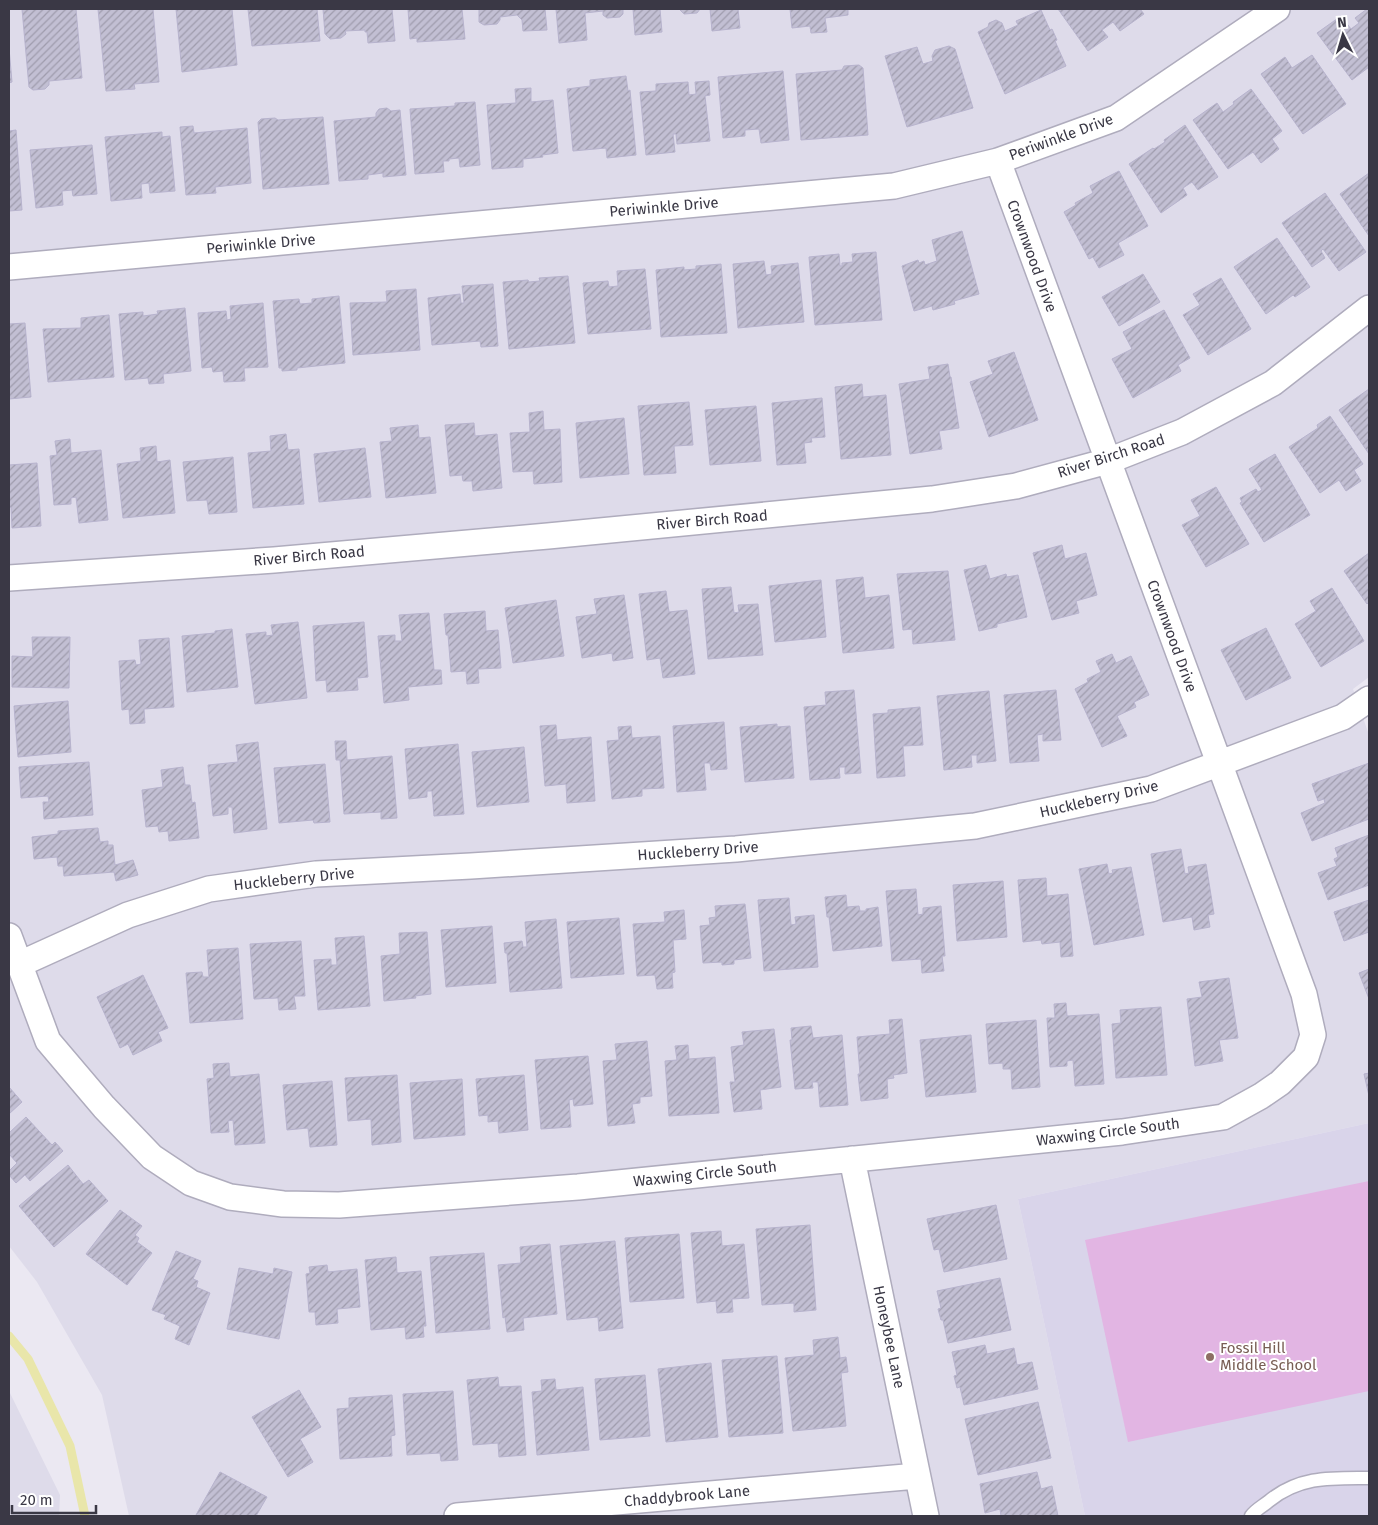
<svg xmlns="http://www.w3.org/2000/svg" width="1378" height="1525" viewBox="0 0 1378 1525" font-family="'Fira Sans',sans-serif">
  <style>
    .residential { fill: #dedbea }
    .education { fill: #d9d4ea }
    .pitch { fill: #e2b5e3 }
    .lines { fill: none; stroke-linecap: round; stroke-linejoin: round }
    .stream { stroke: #e9e6aa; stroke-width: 9 }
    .building { fill: url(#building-hatch); stroke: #b7b3cd }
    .lane-casing { stroke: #afacbd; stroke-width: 15 }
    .street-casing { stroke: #afacbd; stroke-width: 28 }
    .lane { stroke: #fff; stroke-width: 12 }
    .street { stroke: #fff; stroke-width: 25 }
    .education-dot { fill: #8d6e63; stroke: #fff; stroke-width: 2 }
    .labels { text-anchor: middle; stroke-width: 4; stroke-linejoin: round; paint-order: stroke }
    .street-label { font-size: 15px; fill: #3a3845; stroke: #fff }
    .education-label { font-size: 15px; fill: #785e54; stroke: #fff; text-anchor: start }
  </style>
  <defs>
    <pattern id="building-hatch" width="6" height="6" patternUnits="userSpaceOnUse" patternTransform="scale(1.25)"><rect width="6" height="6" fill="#c2bfd3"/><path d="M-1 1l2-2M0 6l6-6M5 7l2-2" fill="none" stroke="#9f9cad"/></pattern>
  </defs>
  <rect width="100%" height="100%" fill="#ebe8f2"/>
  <path class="residential" d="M9,9H1369V677L1353,689L1369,735V1123L1018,1199L1085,1516H129L102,1395L37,1282L9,1246Z
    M9,1391L60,1495L59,1516H9Z"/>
  <path class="education" d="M1369,1123V1516H1085L1018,1199Z"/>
  <path class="pitch" d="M1369,1181V1391L1128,1442L1085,1240Z"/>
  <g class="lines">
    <path class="stream" d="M9,1336L28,1359L70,1446L85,1516"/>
  </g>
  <path class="building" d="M22,9H76L82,78L49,81V85L45,89L33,90L29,87Z
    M98,9H153L159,82L134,84L135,89L106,91Z
    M176,9H232L237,65L182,72Z
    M248,9H317L320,41L252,46Z
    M323,9H392L395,41L368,43L367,32H365V30L345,31L346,34L341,38L330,39L325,34Z
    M408,9H462L465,39L417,42V38L410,39Z
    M479,9H545L547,30L523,31L522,20L517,15L500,17V20L497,24L484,25L479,22Z
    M556,9H623V14L620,17L607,18L603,15V11L585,13L587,40L559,43Z
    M633,9H667H660L662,32L635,35Z
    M679,9H700L697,13L684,14Z
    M710,9H738L740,28L712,31Z
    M790,9H848V15L825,18L827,32L811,33L810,26L792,28Z
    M1058,9H1140L1144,14L1120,31L1113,22L1102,30L1108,37L1088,51Z
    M1367,9H1369V67L1352,80L1317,33L1341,16L1351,29L1359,23L1355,18Z
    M1041,10L1050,30L1052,29L1057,40L1055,41L1066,66L1005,94L978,32L988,27L989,23L996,20L1002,23L1005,31L1018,25L1016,21Z
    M949,46L955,49L973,108L907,127L885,56L917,47L923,64L933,61L932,56L935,50Z
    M9,48L12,82L9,83Z
    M1312,55L1346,104L1303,134L1261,74L1285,57L1292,68Z
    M859,65L863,68L868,135L801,140L796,74L842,70L844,66Z
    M783,71L789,140L761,143L759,129L745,130V136L723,138L718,77Z
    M626,76L628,91L630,90L636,155L607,158L606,148L573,151L567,89L590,86V80Z
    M709,81L710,95L705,96L710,141L677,144L676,134H673L675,152L646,155L640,92L656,91V84L688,82L689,95L696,94L695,82Z
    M531,88V102L553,100L558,153L542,155L543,157L523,159V167L492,169L487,105L516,103L515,89Z
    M1251,89L1282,131L1272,139L1279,149L1261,163L1253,152L1228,169L1193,120L1217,103L1223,112L1234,104L1233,102Z
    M475,102L480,165L460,167L459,158L449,159V161H443L444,172L415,174L410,109L455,106V103Z
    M387,108L391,111L400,110L406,175L383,177V173L368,175V179L339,181L334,121L376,117V113L379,109Z
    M323,117L329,184L263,189L258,122L261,119L275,118L278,120Z
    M1185,125L1218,177L1198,190L1192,182L1183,188L1187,195L1161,213L1129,164L1153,148L1154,149L1165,142L1164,140Z
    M193,126L194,133L247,128L251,183L215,187L216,193L186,195L180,127Z
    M16,130L22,210L9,211V131Z
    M162,132V137L170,136L175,191L150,193L149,183L141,184L142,198L111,201L105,137Z
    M92,145L97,194L73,196L72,190L62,191L63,205L36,208L30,150Z
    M1119,171L1148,226L1118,243L1124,255L1099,268L1093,257L1089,259L1064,212L1076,205L1075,203L1093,193L1090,186Z
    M1369,173V236L1340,194Z
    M1325,193L1366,252L1339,271L1323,249L1321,251L1325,258L1312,267L1282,223Z
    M962,231L979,294L954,301L955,304L933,310L932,306L914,311L902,266L918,260L919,263L924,261L925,265L937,261L932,240Z
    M1277,238L1310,287L1295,297L1293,295L1266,314L1234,267Z
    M876,252L882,320L815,325L809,257L839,254L840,266H842V263L853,262L852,254Z
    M764,261L766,275L772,274L771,266L798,263L804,322L738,328L733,264Z
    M721,264L727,333L661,337L656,270L684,267V270L696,269V266Z
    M645,269L651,329L588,334L583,283L608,281L609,287L618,286L617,271Z
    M1143,274L1160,302L1119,326L1102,297Z
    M568,276L575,343L509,349L503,282L528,280L529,282L540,281L539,278Z
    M1221,278L1251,329L1208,355L1183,315L1200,305L1193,294Z
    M493,284L498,346L481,347L480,341L432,345L428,298L460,294L461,303H464L462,286Z
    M416,289L420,350L353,355L350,303L387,302L386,291Z
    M339,296L345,363L297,368V370L282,371V368H279L273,301L299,299L300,304L312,303V299Z
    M263,303L268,367L244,368L245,381L224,382L223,371L213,372L212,367L202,368L198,313L226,311L227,320L231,319L230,306Z
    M185,308L191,371L163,374L164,383L149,384L148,378L125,380L119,314L143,312V316L158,314L157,311Z
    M1164,310L1190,358L1178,365L1181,371L1133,398L1112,359L1132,349L1123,332Z
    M109,315L114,377L48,382L43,329L81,328V318Z
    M25,323L31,397L9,399V324Z
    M1014,352L1038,420L989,437L970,382L993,374L988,361Z
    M948,364L950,377H951L959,428L939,431L942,449L910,454L899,384L930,379L928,367Z
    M862,384L863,397L886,395L891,455L841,459L835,387Z
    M1369,389V454L1339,410Z
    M822,398L825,437L811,438L812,442L804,443L806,463L777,465L772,403Z
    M689,402L693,445L674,446L676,473L644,475L638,406Z
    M756,406L761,461L710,465L705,410Z
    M543,411L544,430L560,429L562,482L534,484L533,471L513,472L510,433L530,432L529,413Z
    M1330,416L1363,464L1354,470L1361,481L1346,491L1339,480L1320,493L1289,447L1318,428L1317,425Z
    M624,418L629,474L580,478L576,423Z
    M474,423L475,436L497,434L502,488L473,491L472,481H463L462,475L450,476L445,425Z
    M418,425L419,438L430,437L436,493L386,498L380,442L392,441L390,428Z
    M286,434L288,450L299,449L304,504L253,508L248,453L271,451L270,436Z
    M70,439L71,453L101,450L108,520L79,523L76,497L71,498V504L54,505L50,456L57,455L55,441Z
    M156,446L157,462L170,460L175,513L123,518L117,464L141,461L140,448Z
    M365,448L371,497L319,502L314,454Z
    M1275,454L1310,515L1264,542L1240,503L1242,502L1240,498L1256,489L1258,492L1262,490L1249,469Z
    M233,457L237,512L209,514L207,500L187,501L183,462Z
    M37,463L41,526L12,528L11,507L9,508V465Z
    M1216,487L1249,544L1206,567L1182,525L1200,516L1191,500Z
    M1062,545L1065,559L1086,553L1097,595L1076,601L1079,613L1052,620L1033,553Z
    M1369,553V602L1367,604L1344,571Z
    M986,565L990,579L1006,574L1007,577L1018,575L1027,617L997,624V627L979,631L964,570Z
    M948,571L955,640L913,644L912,629L903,630L897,574Z
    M863,577L865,598L889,595L894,648L843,653L836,580Z
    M821,580L826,637L775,642L769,586Z
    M731,587L734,613L739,612L738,605L758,604L763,655L708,659L702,589Z
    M1332,588L1364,641L1321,667L1295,624L1316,611L1310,601Z
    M666,591L669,612L687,610L695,674L663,678L660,658L647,660L639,594Z
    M624,595L633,658L613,661L612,653L582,658L576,617L597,614L594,599Z
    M556,600L564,656L513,663L505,608Z
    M485,611L486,631L498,630L501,668L478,669L479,683L467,684L466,671L451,672L448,635H446L444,614Z
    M429,613L434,670H441L442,684L408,687L409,700L384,703L378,636L395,635V641H402L399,615Z
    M298,622L307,698L255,704L246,634L266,632V636L273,635L271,625Z
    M364,622L368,677L357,678L358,690L327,692L326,680L316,681L313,626Z
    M1266,628L1291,678L1246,700L1221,650Z
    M232,629L238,687L187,692L182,636L215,633V631Z
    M32,637H70L69,688L12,687V656L33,657Z
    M169,638L174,707L144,709L145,723L130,724L129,709L122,710L119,661L135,660L136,665L141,664L139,640Z
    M1112,654L1116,663L1131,656L1149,695L1134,702L1136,707L1117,716L1127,736L1102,747L1075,689L1088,682L1087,679L1101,672L1096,661Z
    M854,690L861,773L845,774V767H839L840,778L810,780L804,707L826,705L825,692Z
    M1056,690L1061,740L1043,741V734L1037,735L1039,761L1010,763L1004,695Z
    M989,691L996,761L977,763V755H971L972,767L944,770L937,696Z
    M68,701L71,752L18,757L14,706Z
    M920,707L923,745L903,746L905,776L877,778L873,714L888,713V710Z
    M724,722L727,769L711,770L710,763H704L706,790L677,792L673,726Z
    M777,724V727L790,726L794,778L745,782L740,727Z
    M556,725L557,740L591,737L595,801L567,803L566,784L545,786L540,726Z
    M631,726L632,738L660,736L664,788L642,789V796L612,799L607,741L619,740L618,727Z
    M335,741H346L347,760L392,756L397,818L381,819V812L344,814L340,760H336Z
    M258,742L267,829L234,833L232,807H228V814L213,816L208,765L238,762L236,745Z
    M458,744L464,814L434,816L432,791H427V797L409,799L405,749Z
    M524,747L529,802L477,807L472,752Z
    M89,762L93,815L44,819L43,802H49L48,796L21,798L19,767Z
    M1369,763V787L1368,788L1369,792V819L1312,841L1301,813L1325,803L1324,799L1318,801L1312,784Z
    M325,764L330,822L314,823L313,820L279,823L274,768Z
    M183,767L185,785H190L192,803L195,802L199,838L169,841L168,831L159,832L158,826L146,827L142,790L163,787L161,770Z
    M98,828L100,842L108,841V845H113L115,865L133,860L138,875L116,881L114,872L64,876L63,866H58L57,857L34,859L32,837L58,834V831Z
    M1369,835V885L1328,900L1318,873L1337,866L1334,859L1338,857L1335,848Z
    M1181,849L1185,874L1189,873L1188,867L1206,864L1214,914L1208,915L1210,927L1194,930L1192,917L1163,922L1151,854Z
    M1107,864L1109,874L1113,873L1112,870L1131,867L1144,935L1094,945L1079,869Z
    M1046,878L1047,896L1068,894L1073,956L1061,957L1060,942L1042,944L1041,940L1023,942L1018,880Z
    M1003,881L1007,937L957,941L953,885Z
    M916,889L918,915L923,914V908L941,906L945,956H942L944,971L922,973L921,959L892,961L886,891Z
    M846,895L847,907L859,906L860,911H866V909L878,907L882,946L833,951L829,917H827L825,897Z
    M789,898L791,925L796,924L795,917L814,915L818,967L764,971L758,900Z
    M1369,900V932L1344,941L1334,912Z
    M745,904L751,958L734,960V964L722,965V962L703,963L700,926L710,925L709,918L716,917L715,906Z
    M684,910L686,939L673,940L675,972L672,973L673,988L657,989L655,975L637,976L633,924L665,922L664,912Z
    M619,918L624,974L571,978L567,922Z
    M556,919L562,988L510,992L507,953H505L504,943L522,941L523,947H527L525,922Z
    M492,926L496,983L446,987L441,930Z
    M427,932L431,994L415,996L416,998L384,1001L381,956L400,954L399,933Z
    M364,936L370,1006L318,1010L314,960L331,959V965H337L335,938Z
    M301,941L305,996H294L296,1009L279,1010L278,998L254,999L250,944Z
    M238,948L243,1019L190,1023L186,973L202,972L203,977H209L207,950Z
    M1369,969V999L1359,973Z
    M143,975L168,1028L158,1032L162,1041L133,1055L128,1044L120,1048L97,997Z
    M1229,978L1238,1038L1219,1040L1223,1061L1195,1066L1187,999L1202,997L1199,982Z
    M1066,1003L1067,1016L1099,1014L1104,1084L1075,1086L1073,1060L1067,1061V1066L1050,1067L1047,1018H1055L1054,1004Z
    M1161,1007L1167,1075L1116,1078L1112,1024L1121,1023L1120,1010Z
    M902,1019L907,1073L893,1075L894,1078L887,1079L888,1098L861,1101L858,1074H860L857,1037L890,1034L889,1020Z
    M1036,1020L1040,1087L1012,1089L1011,1069H1003V1063L989,1064L986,1024Z
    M811,1026L813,1038L842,1035L848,1105L820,1107L818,1082H812L813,1088L795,1089L790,1040H792L791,1028Z
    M774,1029L781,1087L760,1090L762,1109L734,1112L730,1082H735L731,1047L744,1045L742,1032Z
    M971,1035L976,1092L926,1097L920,1040Z
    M647,1041L652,1096L640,1097V1103L632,1104L635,1123L608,1126L603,1061L617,1060L615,1044Z
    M688,1045L689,1059L715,1057L719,1113L669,1116L665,1061L677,1060L675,1046Z
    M588,1056L593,1104L574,1106L573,1099L569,1100L571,1127L541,1129L535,1060Z
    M229,1063L230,1077L259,1074L265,1143L235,1145L233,1120L228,1121L229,1132L211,1133L207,1079L214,1078L213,1064Z
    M1369,1073V1096L1364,1074Z
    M397,1075L401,1142L372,1145L371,1119L348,1121L345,1078Z
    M524,1075L528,1130L499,1133L498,1121L488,1122V1115L479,1116L476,1079Z
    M462,1079L465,1135L414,1139L410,1083Z
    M332,1081L337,1145L310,1147L308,1128L287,1130L283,1085Z
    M9,1087L22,1102L9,1114Z
    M26,1117L52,1145L55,1142L63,1151L30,1181L25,1175L16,1183L9,1175V1171L17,1163L9,1154V1133Z
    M68,1165L83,1184L89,1180L108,1201L54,1247L19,1206Z
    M996,1205L1007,1259L944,1272L939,1249L934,1250L927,1219Z
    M120,1210L142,1226L135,1235L139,1238L137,1242L152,1253L127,1285L86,1254Z
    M810,1225L816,1310L794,1312V1303L762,1305L756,1229Z
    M721,1231L722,1246L744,1244L749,1298L732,1299L733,1312L717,1313L716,1301L697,1303L691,1233Z
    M679,1234L684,1298L630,1302L625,1238Z
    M615,1241L623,1328L599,1331L598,1317L567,1320L560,1246Z
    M550,1244L557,1314L523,1318L524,1330L507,1332L505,1317L503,1318L498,1265L521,1263L520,1247Z
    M176,1251L201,1261L193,1279L198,1281L196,1287L210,1293L189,1345L175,1339L180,1326L164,1319L166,1315L152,1310Z
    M484,1253L490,1329L436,1333L430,1257Z
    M396,1257L397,1273L421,1271L426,1326H423L424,1337L406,1339L405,1327L371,1330L365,1260Z
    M327,1265L328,1272L357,1269L360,1307L337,1309L338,1323L316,1325L315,1312H309L306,1274L310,1273L309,1267Z
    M239,1268L273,1274L274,1268L292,1272L279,1339L227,1329Z
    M1000,1278L1011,1330L948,1343L943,1320H941L938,1309L941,1308L937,1291Z
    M838,1337L840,1358L846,1357L848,1372L841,1373L846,1426L793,1431L785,1358L814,1355L813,1340Z
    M985,1345L987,1354L1014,1348L1017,1365L1032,1362L1038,1389L964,1405L960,1387L957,1388L954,1376L957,1375L952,1352Z
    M777,1356L783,1433L729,1437L722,1360Z
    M711,1363L718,1437L666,1442L658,1369Z
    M645,1375L650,1436L600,1440L595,1379Z
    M498,1377L499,1387L521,1386L526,1455L499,1457L498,1443L473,1445L467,1380Z
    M555,1379L556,1390L583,1387L589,1450L537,1455L532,1392L542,1391L541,1380Z
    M299,1390L321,1427L300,1439L313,1462L288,1477L252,1417Z
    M453,1391L458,1460L441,1461L440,1453L407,1455L403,1394Z
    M392,1395L395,1435L391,1436L392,1456L340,1459L337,1409L349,1408V1398Z
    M1038,1402L1051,1458L978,1475L965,1419Z
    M220,1472L267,1497L256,1516H199L196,1515Z
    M1037,1472L1041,1489L1052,1486L1058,1516H1001L1000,1509L985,1513L980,1484Z"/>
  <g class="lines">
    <g class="lane-casing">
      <path id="lane" d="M1251,1516C1255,1510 1263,1506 1269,1501C1300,1476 1331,1478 1369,1478"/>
    </g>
    <g class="street-casing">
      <path id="street" d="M9,267L894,186L998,161L1116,118L1277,9
        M9,578L274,560L548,536L932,499L1016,486L1108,461L1182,432L1273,383L1369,308
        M9,936L48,1041L104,1107L152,1157L191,1183L230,1197L283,1204L339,1205L578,1187L1122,1132L1223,1117L1261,1096L1280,1083L1306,1057L1313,1035L1304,994L998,161
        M20,964L128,915L209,889L316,874L471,866L736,849L975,826L1151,789L1343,717L1369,699
        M852,1159L926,1516
        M457,1516L917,1476"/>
    </g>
    <use href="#lane" class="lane"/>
    <use href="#street" class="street"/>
  </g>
  <circle class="education-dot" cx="1210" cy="1357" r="5"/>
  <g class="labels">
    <g class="street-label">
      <text transform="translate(1061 137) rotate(-20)" y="5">Periwinkle Drive</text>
      <text transform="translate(664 207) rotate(-5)" y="5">Periwinkle Drive</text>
      <text transform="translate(261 244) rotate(-5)" y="5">Periwinkle Drive</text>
      <text transform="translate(1032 256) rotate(70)" y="5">Crownwood Drive</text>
      <text transform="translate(1111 456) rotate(-18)" y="5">River Birch Road</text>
      <text transform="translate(712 520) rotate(-5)" y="5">River Birch Road</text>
      <text transform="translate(309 556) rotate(-5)" y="5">River Birch Road</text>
      <text transform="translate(1172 636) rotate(70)" y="5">Crownwood Drive</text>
      <text transform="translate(1099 799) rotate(-13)" y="5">Huckleberry Drive</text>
      <text transform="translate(698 851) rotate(-4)" y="5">Huckleberry Drive</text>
      <text transform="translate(294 879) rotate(-6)" y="5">Huckleberry Drive</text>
      <text transform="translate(1108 1132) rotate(-7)" y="5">Waxwing Circle South</text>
      <text transform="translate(705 1174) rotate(-6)" y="5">Waxwing Circle South</text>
      <text transform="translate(889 1337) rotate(78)" y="5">Honeybee Lane</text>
      <text transform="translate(687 1496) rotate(-5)" y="5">Chaddybrook Lane</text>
    </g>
    <g class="education-label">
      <text x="1220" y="1353">Fossil Hill<tspan x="1220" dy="17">Middle School</tspan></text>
    </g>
  </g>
  <rect width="1378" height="1525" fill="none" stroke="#3a3845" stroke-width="20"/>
  <g transform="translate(1343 35) rotate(355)" stroke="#ffffff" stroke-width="4" paint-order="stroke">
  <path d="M0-4L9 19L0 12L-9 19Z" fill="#3a3845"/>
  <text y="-8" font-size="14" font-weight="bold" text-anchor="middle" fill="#3a3845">N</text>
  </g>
  <path d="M12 1505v8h84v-8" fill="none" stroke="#3a3845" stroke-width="2.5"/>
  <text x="20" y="1505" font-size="15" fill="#3a3845" stroke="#ffffff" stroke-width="4" paint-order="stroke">20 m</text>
</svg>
